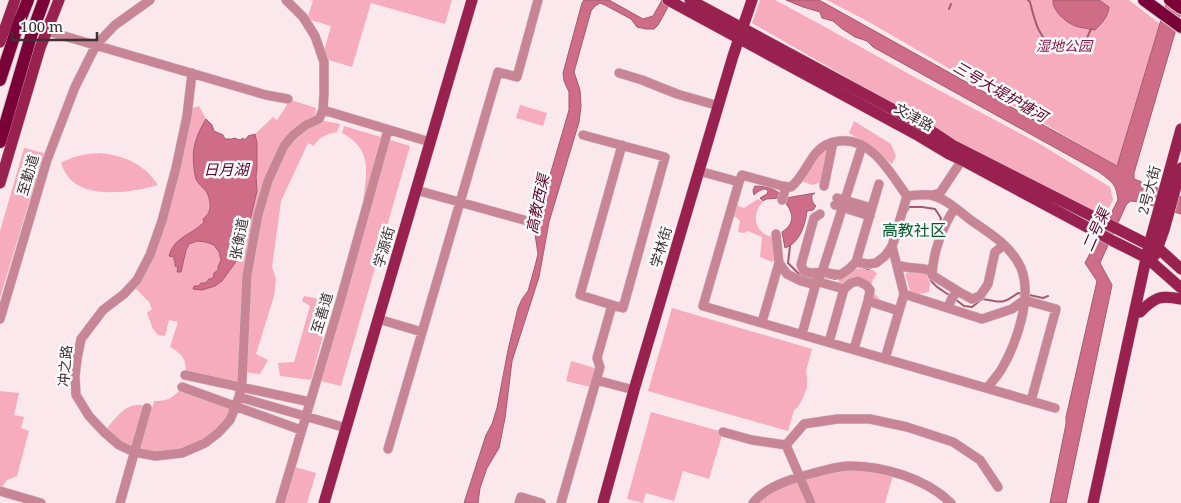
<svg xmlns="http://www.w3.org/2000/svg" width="1181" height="503" viewBox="0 0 1181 503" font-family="'Noto Serif','Noto Sans SC',serif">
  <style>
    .green { fill: #f7acbe }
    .water { fill: #cf6d89; stroke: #a45b6f }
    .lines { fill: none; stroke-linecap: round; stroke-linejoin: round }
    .stream { stroke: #a45b6f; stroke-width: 2 }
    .minor-casing { stroke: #d5c3c7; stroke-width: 10 }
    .major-casing { stroke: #d5c3c7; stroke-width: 12 }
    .highway-casing { stroke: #d5c3c7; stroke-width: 14 }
    .minor { stroke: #c78595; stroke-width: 9 }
    .major { stroke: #98214f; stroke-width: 11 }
    .highway { stroke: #790138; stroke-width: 12 }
    .labels { text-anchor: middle; stroke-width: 5; stroke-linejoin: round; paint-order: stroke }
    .park-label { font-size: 14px; font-style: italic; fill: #8f1747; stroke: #fbfbfb }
    .street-label { font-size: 14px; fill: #403033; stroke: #fbfbfb }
    .water-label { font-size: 15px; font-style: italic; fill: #60022b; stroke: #fbfbfb }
    .quarter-label { font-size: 16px; fill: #05572c; stroke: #fbfbfb }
  </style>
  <rect width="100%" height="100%" fill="#fae8ec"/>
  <path class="green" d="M309,0H452L445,24L371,3L352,67L322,58L331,26L307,19L313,1Z
    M760,0H775L816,22L918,79L1040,144L1110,187L1113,200L1100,223L752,23Z
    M827,0H1129L1160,24L1117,166L869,22Z
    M288,99L316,108L314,121H325L340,124L337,132C327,134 320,136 314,146L308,143L281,201L272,267L276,279L274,296L256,354L268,360L260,374L242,372V382L186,372C186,358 182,354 170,347L178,322L169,320L165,336L158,335L153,329L147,313L152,309L149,302L132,285L150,255L188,109L199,106L206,119L211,140L243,149L255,134L273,117L277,120L287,105Z
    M520,105L547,113L543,126L516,118Z
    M854,121L891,144L896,156L892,164L868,145L849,133Z
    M344,126L381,137L363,203C366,174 374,150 342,133Z
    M390,140L410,146L341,386L321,381Z
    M830,146L822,183H819L813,185L801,181L818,155Z
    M24,148L44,153L0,298V231Z
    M101,153C127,157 143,163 158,185C134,192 91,199 71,180C66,175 63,169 61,163C75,155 86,154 101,153Z
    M758,199L763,202C753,211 753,228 766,235C769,236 772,237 775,238L776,258L772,262L760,257L762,237L748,231L744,233L738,232L740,221L736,217L732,216L736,205L744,208Z
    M860,268L866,270H873L877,274C875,276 873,279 872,282C870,290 877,297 883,302L874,299L860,284L839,285L838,281C847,277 851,270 860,268Z
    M913,269H924L930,283L929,292L918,294L910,291L905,274Z
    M304,296L310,297L332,303L311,380L280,376L278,363L294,362L310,306L302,301Z
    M672,308L812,349L806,371L807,378V387L803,398L798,407L794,410L788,431L648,391Z
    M571,361L595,368L590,387L566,381Z
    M180,390L235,410L218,433L182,453L134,452L104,432C112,423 123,405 137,405C141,404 148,408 152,409L154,401C167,401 171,399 180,390Z
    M0,391L19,393L14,415L24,417L21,428L29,431L17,476L7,480L2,487H0Z
    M651,412L723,432L709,479L683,471L674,501L646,493L643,503L627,499Z
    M846,466L894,472L885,503H753L780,483Z
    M295,467L316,473L307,503H284Z"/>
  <path class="water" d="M584,0H609L643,19L653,16L662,0H672L658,25L654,29H646L637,27L631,19L605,5L600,3L595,6L591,11L574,72L580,90L581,106L579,122L549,222L539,277L512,361L505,418L499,448L487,468L480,488L478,503H464L486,435L492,424L497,408L508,350L518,308L522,299L528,291L535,266L538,254L535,234L536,223L569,110V92L564,81L563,73L582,3Z
    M786,0H819L1117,166L1167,0H1181V12L1134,173V179L1181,197V214L1140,202L1130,201L1126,205L1100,263L1112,285L1066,503H1050L1066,424V417L1097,281L1085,263L1118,200C1116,183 1112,182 1099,172L873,47L867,41L855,37L841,28L833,21L822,18L820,12L803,7Z
    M1053,0H1099L1109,7C1108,17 1102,23 1095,30C1089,29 1084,28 1079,27C1068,25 1052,11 1053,0Z
    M206,119L212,125L214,131L223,135L225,139H232L234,138L240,140L243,138L244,140L248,137V136L255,134L257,143V169L256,176L257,191L248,229L239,254L235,263L222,281L215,286L202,290L193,289L194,286H198L201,283H206L209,279L213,278L214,273L218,270V267L221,260L219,252L214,245L206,242L197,241L189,244L186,250L181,272H177L178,267L175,266V261L174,260V257L169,256C174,238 188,236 201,225L204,222L203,219C213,212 211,200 206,191C203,187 198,184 196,179C195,175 194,171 194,167C191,149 197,134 206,119Z
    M755,186C768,186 777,190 786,198L815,193L812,195C811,200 813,203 816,206L813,210L807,211C805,225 800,243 785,248L782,232C798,222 792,209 781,198L766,199L763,201L760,198L767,194L768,191L766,189C761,189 757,192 754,195L753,190Z"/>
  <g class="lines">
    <path class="stream" d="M1028,0L1030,2C1035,21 1038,38 1056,49L1074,42L1086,40L1091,29
      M949,9L951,4
      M907,211L909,207H922L935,209L941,218L936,237
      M897,244L903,225
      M790,246L788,263L800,275L812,279L815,277
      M862,267L868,269L872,267
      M928,273C930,284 940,289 949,295
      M826,277L836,279
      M1029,295L1043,298L1048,296
      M955,299L964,306L972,307L982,299C1001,301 1000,306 1018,293L1022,294"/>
    <g class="minor-casing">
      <path id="minor" d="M47,31L266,95L288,99
        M192,73L187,116L176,168L162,221L150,255L137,280L124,294L103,310L81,339L77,359L75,376L76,395L89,416L104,432L119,445L134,452L156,456L182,453L205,443L218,433L230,420L239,397L242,382L247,275L258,215L268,181L284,146L293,135L306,125L319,119L323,110L324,94V62L315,36L303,17L286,0
        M619,73L642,80L677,94L719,106
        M323,110L430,142
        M699,171L739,182L742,175L782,186L791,187C802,178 807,164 816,153C822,146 830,142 839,141C872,137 890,173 907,196C915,195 923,194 930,195C946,198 960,212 972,221C991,234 1011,246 1021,268C1033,297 1016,345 1001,370C997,376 992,382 987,388
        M739,182L703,306L1055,408
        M824,186L833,142
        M416,190L524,220
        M932,195L940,193L962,160
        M837,198L872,208
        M782,200L786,187
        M835,205L870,216
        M955,208C942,227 933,253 932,275L961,293L972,299L980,296L988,284L995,252L1004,245
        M820,214L814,218L801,265L804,271L811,273L822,272L840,275L849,269L856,262L868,264L876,263L885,256L892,246L907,196
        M776,234L779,263L787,274L801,281L812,284L819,282L844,289
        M856,262L879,184
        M897,265C908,269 921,267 932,271
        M904,294L982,319L1012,309L1024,300L1056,309L1031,401
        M612,305L580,295L622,145
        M948,308L951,300L957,291
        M0,319L47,160L75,87L96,45L115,25L150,0
        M378,319L422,332
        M762,322L779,263
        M802,334L816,283L822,272L862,146
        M829,342L844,289L851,283L858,281L866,285L870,290L868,301
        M854,349L868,301L899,311
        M885,359L904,294L892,246
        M185,375L310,402
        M596,380L634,390
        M182,387L301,430
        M239,397L346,428
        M723,432L752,440L786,445L804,424L837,419H870L907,427L953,442L980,460L998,487
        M786,445L811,503
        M388,449L498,72L517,77L538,0
        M0,491L41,503
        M120,503L147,408
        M280,503L340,302L388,130
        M519,503L521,497L541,503
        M561,503L600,367L597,358L612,305L623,308L665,157L583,135
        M753,503C764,489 783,482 799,477C811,474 837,466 848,466C884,466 925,478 951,503"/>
    </g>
    <g class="major-casing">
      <path id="major" d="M668,0L919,136L949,154L962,160L1113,241L1147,258L1181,288
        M690,0L924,126L954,146L1149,245L1158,248L1181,269
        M0,42L15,0
        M0,183L40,48L59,0
        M1155,255L1164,230L1181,168
        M1140,312C1155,297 1160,295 1181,299
        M324,503L472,0
        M603,503L634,390L733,56L752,0
        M1093,503L1149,245L1181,129"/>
    </g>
    <g class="highway-casing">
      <path id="highway" d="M1144,0L1181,27
        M1170,0L1181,8
        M0,80L18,25L28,0
        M0,142L32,33L44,0"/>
    </g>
    <use href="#minor" class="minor"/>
    <use href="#major" class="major"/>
    <use href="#highway" class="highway"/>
  </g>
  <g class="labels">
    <g class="park-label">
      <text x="1064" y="51">湿地公园</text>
    </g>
    <g class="street-label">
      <text transform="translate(914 117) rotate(29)" y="5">文津路</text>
      <text transform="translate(28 175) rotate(-73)" y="5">至勤道</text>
      <text transform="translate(1149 190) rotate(-75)" y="5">2号大街</text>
      <text transform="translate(239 239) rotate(-79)" y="5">张衡道</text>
      <text transform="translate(384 247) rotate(-74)" y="5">学源街</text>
      <text transform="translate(661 247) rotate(-73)" y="5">学林街</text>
      <text transform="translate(322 313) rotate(-73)" y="5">至善道</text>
      <text transform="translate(65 366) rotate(-85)" y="5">冲之路</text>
    </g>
    <g class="water-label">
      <text transform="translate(1000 92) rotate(30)" y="5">三号大堤护塘河</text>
      <text x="226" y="175">日月湖</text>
      <text transform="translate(538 204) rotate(-78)" y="5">高教西渠</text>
      <text transform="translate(1096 230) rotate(-66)" y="5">二号渠</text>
    </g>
    <g class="quarter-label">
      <text x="914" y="236">高教社区</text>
    </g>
  </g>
  <path d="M12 32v8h85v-8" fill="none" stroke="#403033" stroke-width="2.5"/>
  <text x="20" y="32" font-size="15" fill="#403033" stroke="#fbfbfb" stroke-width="4" paint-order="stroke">100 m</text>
</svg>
